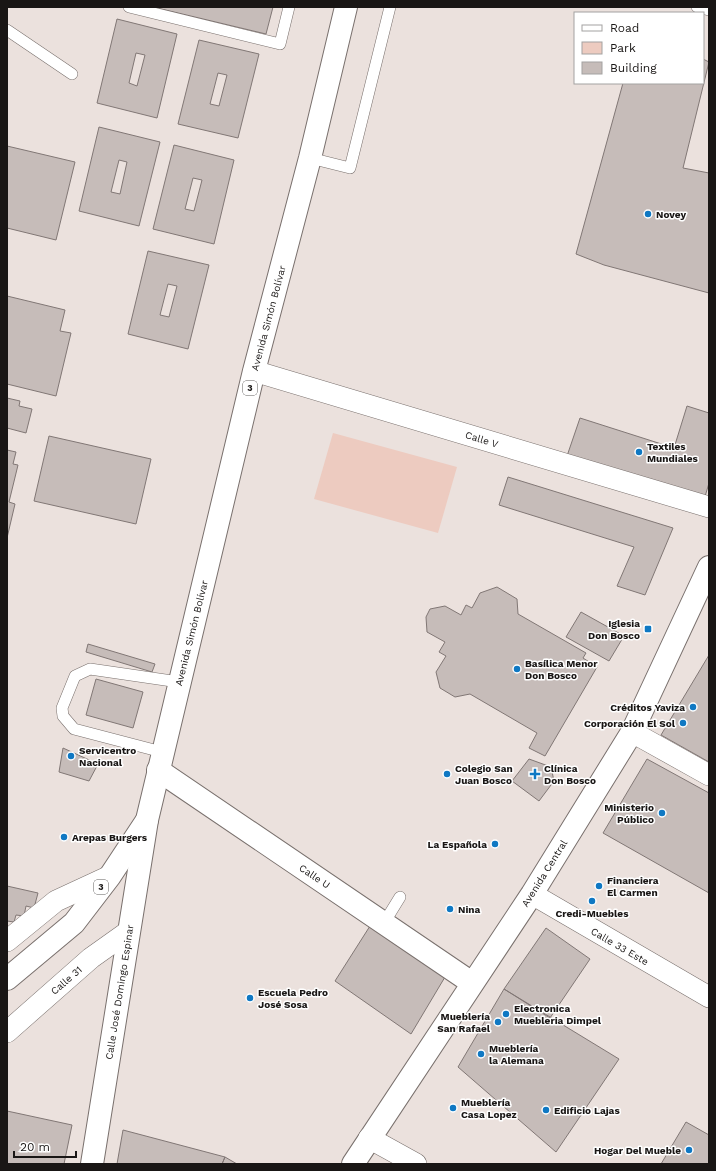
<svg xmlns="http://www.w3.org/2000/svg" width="716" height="1171" viewBox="0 0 716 1171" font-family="'Work Sans',sans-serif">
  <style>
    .green { fill: #edcbc0 }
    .building { fill: #c6bcb9; stroke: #817775; fill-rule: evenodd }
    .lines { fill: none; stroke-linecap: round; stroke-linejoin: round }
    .lane-casing { stroke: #79706d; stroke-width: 12 }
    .street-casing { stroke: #79706d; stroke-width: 22 }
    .secondary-casing { stroke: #79706d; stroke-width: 24 }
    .primary-casing { stroke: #79706d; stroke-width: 24 }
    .lane { stroke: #fff; stroke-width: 11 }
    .street { stroke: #fff; stroke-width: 21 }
    .secondary { stroke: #fff; stroke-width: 22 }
    .primary { stroke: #fff; stroke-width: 22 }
    .poi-dot { fill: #0f78c3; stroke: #fff; stroke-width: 1.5 }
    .labels { text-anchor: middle; stroke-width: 3; stroke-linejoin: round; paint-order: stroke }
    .shield { fill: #fff; stroke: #5e5c5b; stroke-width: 1 }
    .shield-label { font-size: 9px; font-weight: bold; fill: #191615 }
    .poi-label { font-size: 10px; font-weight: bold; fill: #191615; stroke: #fff; text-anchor: start }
    .street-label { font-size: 10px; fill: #191615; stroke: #fff }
  </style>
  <rect width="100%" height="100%" fill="#ebe1dd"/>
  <path class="green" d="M333,433L457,467L438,533L314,499Z"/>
  <path class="building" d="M153,7H273L266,34Z
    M117,19L177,34L157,118L97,103ZM136,53L145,55L137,86L129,83Z
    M199,40L259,54L238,138L178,124ZM218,73L227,75L219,106L210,104Z
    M703,59L709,62L683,168L709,173V293L604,265L576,254L623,83H703Z
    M99,127L160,142L139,226L79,211ZM119,160L127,162L120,194L111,192Z
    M174,145L234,160L214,244L153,229ZM193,178L202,180L194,211L185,209Z
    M7,146L75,162L56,240L7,228Z
    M148,251L209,265L188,349L128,334ZM168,284L177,286L169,317L160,315Z
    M7,296L65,310L60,331L71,333L56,396L7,384Z
    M7,398L20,401L19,406L32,409L26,433L7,428Z
    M687,406L709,413V483L704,500L567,456L580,418L674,448Z
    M49,436L151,459L136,524L34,501Z
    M7,450L16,452L13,464L18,465L9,502L15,504L7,538Z
    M508,477L673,528L645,595L617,586L634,547L499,505Z
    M497,587L517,599L518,614L586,653L583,658L597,667L545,756L529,748L537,733L470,694L455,697L440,688L436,672L446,656L439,652L445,642L427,632L426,617L430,609L445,606L461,615L466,605L472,608L480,593Z
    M581,612L624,636L609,661L566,637Z
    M88,644L155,664L152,672L86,652Z
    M709,655V762L661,735Z
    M96,679L143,692L133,728L86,715Z
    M63,748L98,764L89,781L59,772Z
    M529,759L551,767L554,781L539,801L512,781Z
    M647,759L709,793V893L603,833Z
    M7,886L38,893L34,908L26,906L24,916L16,915L14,922L7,921Z
    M370,926L445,977L411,1034L335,981Z
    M546,928L590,959L550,1018L504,989Z
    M504,989L619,1059L556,1152L458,1067Z
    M7,1111L72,1125L64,1164H7Z
    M686,1122L709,1135V1164H661Z
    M123,1130L225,1157L222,1164H117Z
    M225,1157L237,1164H222Z"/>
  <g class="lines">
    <g class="lane-casing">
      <path id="lane" d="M129,7L280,44L289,7
        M697,7L709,10
        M7,30L72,74
        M310,158L350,168L390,7
        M162,752L74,729L63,716L62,708L75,676L90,669L179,682
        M384,923L400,897"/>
    </g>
    <g class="street-casing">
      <path id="street" d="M254,371L709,507
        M632,732L709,775
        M532,894L709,997
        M7,941L56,901L110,876
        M7,1032L91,958L129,931
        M369,1138L416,1164"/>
    </g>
    <g class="secondary-casing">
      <path id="secondary" d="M158,770L472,983
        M92,1164L147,820
        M353,1164L532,894L632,732L709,567"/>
    </g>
    <g class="primary-casing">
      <path id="primary" d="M7,979L74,923L110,876L147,820L254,371L310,158L346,7"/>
    </g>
    <use href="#lane" class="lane"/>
    <use href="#street" class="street"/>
    <use href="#secondary" class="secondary"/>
    <use href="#primary" class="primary"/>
  </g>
  <g class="poi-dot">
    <circle cx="648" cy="214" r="4"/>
    <circle cx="639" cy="452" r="4"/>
    <rect x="644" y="625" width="8" height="8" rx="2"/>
    <circle cx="517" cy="669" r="4"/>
    <circle cx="693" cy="707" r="4"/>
    <circle cx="683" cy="723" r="4"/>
    <circle cx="71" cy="756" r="4"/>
    <circle cx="447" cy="774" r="4"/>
    <path d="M533 768h4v4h4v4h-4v4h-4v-4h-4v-4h4z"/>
    <circle cx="662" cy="813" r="4"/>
    <circle cx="64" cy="837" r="4"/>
    <circle cx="495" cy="844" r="4"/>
    <circle cx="599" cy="886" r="4"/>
    <circle cx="592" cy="901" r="4"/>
    <circle cx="450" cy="909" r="4"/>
    <circle cx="250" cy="998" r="4"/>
    <circle cx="506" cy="1014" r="4"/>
    <circle cx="498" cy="1022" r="4"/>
    <circle cx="481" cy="1054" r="4"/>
    <circle cx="453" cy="1108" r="4"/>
    <circle cx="546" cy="1110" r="4"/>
    <circle cx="689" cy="1150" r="4"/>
  </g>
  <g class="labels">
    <g class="shield">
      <rect x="243" y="381" width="14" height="14" rx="3"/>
      <rect x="94" y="880" width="14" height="14" rx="3"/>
    </g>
    <g class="shield-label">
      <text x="250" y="391">3</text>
      <text x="101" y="890">3</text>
    </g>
    <g class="poi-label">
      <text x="656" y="218">Novey</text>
      <text x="647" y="450">Textiles<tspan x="647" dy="12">Mundiales</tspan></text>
      <text x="640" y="627" text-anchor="end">Iglesia<tspan x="640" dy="12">Don Bosco</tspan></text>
      <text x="525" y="667">Basílica Menor<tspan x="525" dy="12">Don Bosco</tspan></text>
      <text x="685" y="711" text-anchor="end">Créditos Yaviza</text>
      <text x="675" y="727" text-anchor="end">Corporación El Sol</text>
      <text x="79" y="754">Servicentro<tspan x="79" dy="12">Nacional</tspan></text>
      <text x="455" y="772">Colegio San<tspan x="455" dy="12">Juan Bosco</tspan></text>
      <text x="544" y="772">Clínica<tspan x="544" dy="12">Don Bosco</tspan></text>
      <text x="654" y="811" text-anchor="end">Ministerio<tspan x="654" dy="12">Público</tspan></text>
      <text x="72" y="841">Arepas Burgers</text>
      <text x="487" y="848" text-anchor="end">La Española</text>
      <text x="607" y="884">Financiera<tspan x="607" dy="12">El Carmen</tspan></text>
      <text x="458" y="913">Nina</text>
      <text x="592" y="917" text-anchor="middle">Credi-Muebles</text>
      <text x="258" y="996">Escuela Pedro<tspan x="258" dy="12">José Sosa</tspan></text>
      <text x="514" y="1012">Electronica<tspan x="514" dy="12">Muebleria Dimpel</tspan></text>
      <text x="490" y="1020" text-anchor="end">Mueblería<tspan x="490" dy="12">San Rafael</tspan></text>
      <text x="489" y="1052">Mueblería<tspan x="489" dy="12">la Alemana</tspan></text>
      <text x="461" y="1106">Mueblería<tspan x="461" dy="12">Casa Lopez</tspan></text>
      <text x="554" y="1114">Edificio Lajas</text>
      <text x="681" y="1154" text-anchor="end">Hogar Del Mueble</text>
    </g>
    <g class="street-label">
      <text transform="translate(268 318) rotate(-75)" y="4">Avenida Simón Bolívar</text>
      <text transform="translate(482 439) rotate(17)" y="4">Calle V</text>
      <text transform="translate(191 633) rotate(-76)" y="4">Avenida Simón Bolívar</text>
      <text transform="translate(544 873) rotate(-58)" y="4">Avenida Central</text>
      <text transform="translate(315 876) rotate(34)" y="4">Calle U</text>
      <text transform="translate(620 946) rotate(30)" y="4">Calle 33 Este</text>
      <text transform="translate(66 980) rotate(-41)" y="4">Calle 31</text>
      <text transform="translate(119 992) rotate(-81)" y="4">Calle José Domingo Espinar</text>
    </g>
  </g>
  <rect width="716" height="1171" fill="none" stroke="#191615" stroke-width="16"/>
  <rect x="574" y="12" width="130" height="72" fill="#ffffff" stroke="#a3a2a1"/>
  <rect x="582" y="25" width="20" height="6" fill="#ffffff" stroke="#a3a2a1"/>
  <text x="610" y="32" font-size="12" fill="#191615">Road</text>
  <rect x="582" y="42" width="20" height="12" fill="#edcbc0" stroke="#a3a2a1"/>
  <text x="610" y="52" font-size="12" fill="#191615">Park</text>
  <rect x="582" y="62" width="20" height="12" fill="#c6bcb9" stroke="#a3a2a1"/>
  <text x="610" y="72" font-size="12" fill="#191615">Building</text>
  <path d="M14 1151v6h62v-6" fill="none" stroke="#191615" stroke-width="2"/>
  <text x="20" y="1151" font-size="12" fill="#191615" stroke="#ffffff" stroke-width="3" paint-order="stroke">20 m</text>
</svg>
